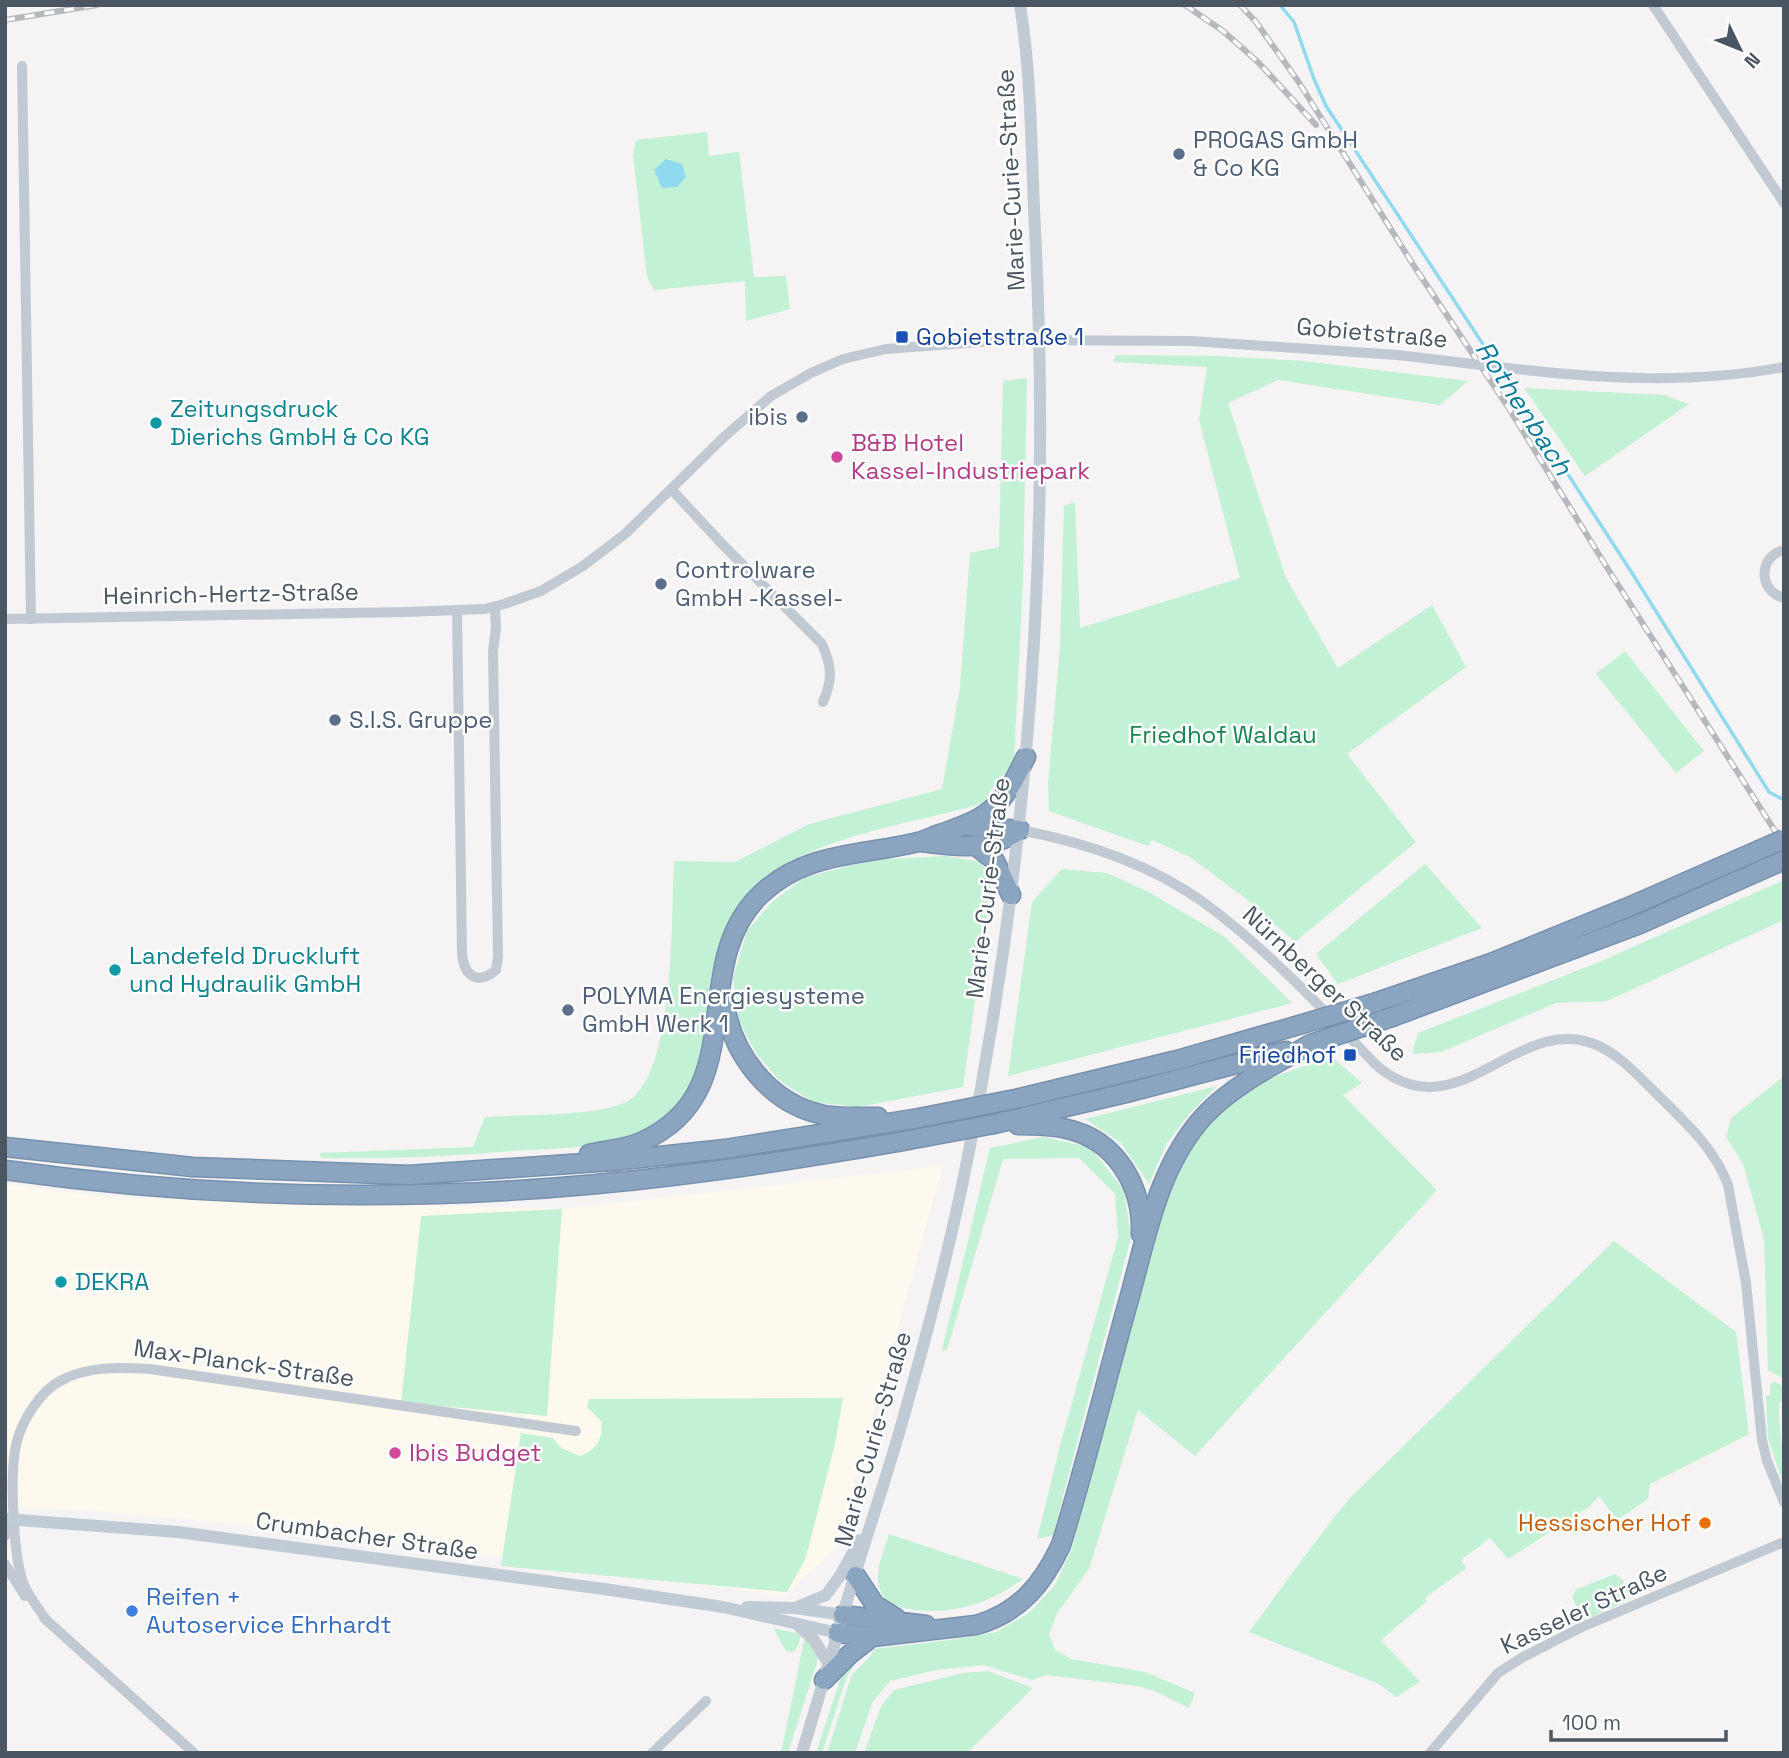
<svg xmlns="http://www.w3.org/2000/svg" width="1789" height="1758" viewBox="0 0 1789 1758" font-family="'Space Grotesk',sans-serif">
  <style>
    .commercial { fill: #fdf9ef }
    .green { fill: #c3f1d5 }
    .water { fill: #90daee }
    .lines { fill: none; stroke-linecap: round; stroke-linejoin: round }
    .stream { stroke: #90daee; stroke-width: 3.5 }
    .motorway-casing { stroke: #7690ad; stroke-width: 21 }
    .minor { stroke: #c1cad2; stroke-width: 10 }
    .tertiary { stroke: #c1cad2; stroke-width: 12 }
    .secondary { stroke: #c1cbd6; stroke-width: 12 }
    .motorway { stroke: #8ba5c1; stroke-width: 18 }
    .rail-casing { stroke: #b5b8bd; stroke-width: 6 }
    .rail { stroke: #fff; stroke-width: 3.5; stroke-dasharray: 10; stroke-linecap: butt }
    .motorway-bridge-casing { stroke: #7690ad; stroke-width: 21; stroke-linecap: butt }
    .minor-bridge { stroke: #c1cad2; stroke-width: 10 }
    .motorway-bridge { stroke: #8ba5c1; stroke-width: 18 }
    .service-dot { fill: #5c6f8a; stroke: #fff; stroke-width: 2.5 }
    .transit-dot { fill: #1a4fb4; stroke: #fff; stroke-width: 2.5 }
    .culture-dot { fill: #0f9aa8; stroke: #fff; stroke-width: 2.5 }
    .hotel-dot { fill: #d1479c; stroke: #fff; stroke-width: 2.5 }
    .food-dot { fill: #e8710a; stroke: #fff; stroke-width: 2.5 }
    .shop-dot { fill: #3f7fe0; stroke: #fff; stroke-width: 2.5 }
    .labels { text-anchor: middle; stroke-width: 5; stroke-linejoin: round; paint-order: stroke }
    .service-label { font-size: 24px; fill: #4e5e75; stroke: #fff; text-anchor: start }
    .street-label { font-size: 24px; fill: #4a5661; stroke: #fff }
    .transit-label { font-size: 24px; fill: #164399; stroke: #fff; text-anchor: start }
    .culture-label { font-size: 24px; fill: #0d838f; stroke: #fff; text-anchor: start }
    .hotel-label { font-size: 24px; fill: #b23c85; stroke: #fff; text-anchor: start }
    .park-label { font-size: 24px; fill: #17864f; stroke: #fff }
    .food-label { font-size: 24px; fill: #c56008; stroke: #fff; text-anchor: end }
    .shop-label { font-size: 24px; fill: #366cbe; stroke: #fff; text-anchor: start }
    .water-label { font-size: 26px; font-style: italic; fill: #0c7c9b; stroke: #fff }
  </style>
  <rect width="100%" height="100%" fill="#f5f3f3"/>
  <path class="commercial" d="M943,1166L836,1547L785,1596L291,1529L95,1511L5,1507V1184L109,1197L562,1209Z"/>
  <path class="green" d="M707,132L709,156L739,152L754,277L786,276L790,309L746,321L745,281L654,290L647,277L633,155L636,140Z
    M1116,355L1217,356L1303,361L1468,381L1440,405L1278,380L1228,403L1286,578L1338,668L1432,605L1466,667L1347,754L1416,842L1295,942L1246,899L1190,857L1152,840L1148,846L1049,811L1048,784L1060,646L1064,506L1075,502L1080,628L1240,578L1199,420L1207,367L1113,362Z
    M1027,378L1023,581L1014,761L992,788L984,803C916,823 815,836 761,881C735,903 719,941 712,973C706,999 710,1026 704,1052C698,1083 675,1116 646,1130C601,1152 549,1147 500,1152C441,1157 381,1159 321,1158L320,1153L473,1147L485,1117C517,1115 604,1116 628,1101C676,1072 671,914 674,861L735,862L809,824L942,789L960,687L970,553L999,547L1003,381Z
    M1524,388L1664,395L1689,404L1585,476Z
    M1625,651L1704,751L1676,773L1596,674Z
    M946,856L980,862L992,878L963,1087L858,1107L813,1102L779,1080L756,1053L738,1019L733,978L747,931L772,902L804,878L869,860Z
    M1425,864L1482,928L1338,984L1316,954Z
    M1062,869L1107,873L1147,891L1225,937L1292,1003L1008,1076L1032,902Z
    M1784,880V920L1607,1001L1556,1003L1441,1052L1412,1054L1418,1033L1599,962Z
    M1333,1058L1362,1083L1343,1095L1437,1190L1195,1456L1138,1410L1089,1569L1058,1612L1049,1634L1055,1650L1071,1659L1145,1672L1195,1693L1189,1708L1155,1691L1137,1686L1047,1675L1032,1680L984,1665L936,1670L890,1681L873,1701L855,1753H827L851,1677C857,1667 871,1659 874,1649L950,1640L996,1632L1029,1613L1055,1585L1072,1548C1092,1474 1112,1401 1132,1327C1150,1258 1163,1182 1209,1125C1239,1087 1288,1069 1333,1058Z
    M1784,1076V1379L1768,1370L1764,1239L1743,1164L1726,1137L1731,1118Z
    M1217,1086L1190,1113L1167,1143L1149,1184L1121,1143L1085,1119Z
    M1043,1137L1090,1147L1124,1190L1131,1237L1053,1535L1037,1539L1060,1446L1118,1237L1115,1194L1079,1158L1003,1159L947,1350H942L990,1148Z
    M562,1209L547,1416L401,1402L421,1216Z
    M1614,1241L1736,1332L1749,1434L1650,1484L1648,1499L1617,1520L1599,1496L1589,1507L1508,1559L1490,1538L1461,1560L1466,1568L1425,1598L1427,1601L1381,1640L1420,1682L1396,1697L1379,1684L1249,1632C1283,1587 1314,1541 1350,1498Z
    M1773,1381L1784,1386V1401L1779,1403C1779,1431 1784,1458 1784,1486L1768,1438L1766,1396L1770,1395V1385Z
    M843,1398L835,1444L809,1546L804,1562L787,1592L501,1566L521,1433L553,1438L561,1448L580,1456C597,1449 603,1440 601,1421L587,1407L589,1399Z
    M889,1534L1023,1579C982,1609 938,1619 888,1604C869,1579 881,1561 889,1534Z
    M1615,1574L1623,1580L1630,1600L1585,1620L1578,1611L1572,1596L1577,1589Z
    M773,1628L801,1634L799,1644L794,1652L786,1651Z
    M805,1636L817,1656V1662L788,1753H781Z
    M860,1656L847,1676L822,1753H816L842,1673Z
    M988,1671L1033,1688L967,1753H864L881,1706L894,1690L963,1673Z"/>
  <path class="water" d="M666,159L682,164L686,177L677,187L662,188L654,170Z"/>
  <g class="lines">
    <path class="stream" d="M1280,5L1294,22L1314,79L1326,106L1496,364
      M1501,371L1632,573L1769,792L1784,800"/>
    <g class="motorway-casing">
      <path id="motorway" d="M967,826L1020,830
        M922,842C957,847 990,851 1020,830
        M977,847L995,861L1011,895
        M724,1000C731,1053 769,1104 824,1115C842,1118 860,1117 878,1117
        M1377,1002L1491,963L1626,908L1759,850
        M1395,1016L1640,924L1784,860
        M1020,1098L1177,1060L1292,1027
        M994,1124L1126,1093L1286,1051
        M1018,1125C1034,1125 1051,1125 1067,1129C1116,1140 1143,1186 1141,1234
        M5,1147L193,1167L408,1175L613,1161L725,1149L919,1118
        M589,1154C606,1150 625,1149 641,1142C754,1092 686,967 760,895C805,851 862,856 918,842C927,840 935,835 943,833C962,826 981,820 995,806C1009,793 1017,774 1026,757
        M5,1170C226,1201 451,1203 672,1176C748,1167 823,1155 898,1142
        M856,1576L875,1605L896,1618
        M843,1615L926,1625
        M838,1633L872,1637L976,1625C1019,1613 1043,1584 1061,1545C1086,1464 1106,1381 1129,1299C1147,1235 1158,1166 1205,1115C1235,1084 1274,1065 1311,1044
        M824,1680L849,1655L872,1637"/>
    </g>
    <path class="minor" d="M1653,5L1784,203
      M22,66L31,619
      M1516,369C1604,379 1696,384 1784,367
      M671,489L724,546L822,644C832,667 833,678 823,702
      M1784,550C1758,556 1758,591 1784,598
      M457,610L462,952C463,974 476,987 496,970L498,957L493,651L496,628L495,607
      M5,619L405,612L485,609L504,604L541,591L583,566L625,534L724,437L771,396L811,373L843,359L886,349L1006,340L1191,341L1398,355L1473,364
      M1020,830C1083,842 1150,864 1203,902C1267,949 1321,1007 1375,1064C1456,1136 1516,1013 1594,1044C1620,1054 1640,1078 1660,1097C1687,1124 1714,1148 1728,1185L1746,1283L1762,1440L1767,1461L1784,1502
      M5,1536L14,1519
      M5,1564L25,1596
      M44,1618L194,1753
      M48,1622C39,1610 30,1598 24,1585C13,1558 9,1470 17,1441C23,1419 40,1392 60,1381C87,1366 120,1367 150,1369L576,1431
      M652,1753L706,1701
      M1430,1753L1498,1673L1523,1657L1582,1627L1784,1542"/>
    <path class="tertiary" d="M799,1626L814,1640L829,1664
      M802,1753L838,1633"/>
    <path class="secondary" d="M5,1519L178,1532L604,1589L723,1607L838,1633C857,1561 883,1491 903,1419C927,1334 950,1248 967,1161C1029,855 1051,541 1035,229C1031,155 1032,78 1020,5
      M747,1607L795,1608L843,1615
      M795,1608L826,1595L840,1576L860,1540"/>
    <use href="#motorway" class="motorway"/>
    <g class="rail-casing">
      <path id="rail" d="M1185,5L1223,31L1258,62L1316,125
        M1240,5L1256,22L1298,81L1414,266L1508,407L1606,566L1784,845
        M5,20L97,5"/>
    </g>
    <use href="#rail" class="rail"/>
    <g class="motorway-bridge-casing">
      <path id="motorway-bridge" d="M1759,850L1784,839
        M1292,1027L1377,1002
        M1311,1044L1395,1016
        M919,1118L1020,1098
        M898,1142L994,1124"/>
    </g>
    <path class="minor-bridge" d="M1473,364L1516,369"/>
    <use href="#motorway-bridge" class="motorway-bridge"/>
  </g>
  <g class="service-dot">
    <circle cx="1179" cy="154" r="7"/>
    <circle cx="802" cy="417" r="7"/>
    <circle cx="661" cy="584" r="7"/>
    <circle cx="335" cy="720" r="7"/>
    <circle cx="568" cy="1010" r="7"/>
  </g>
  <g class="transit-dot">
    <rect x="895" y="330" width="14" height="14" rx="3.5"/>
    <rect x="1343" y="1048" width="14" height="14" rx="3.5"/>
  </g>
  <g class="culture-dot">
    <circle cx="156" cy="423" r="7"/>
    <circle cx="115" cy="970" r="7"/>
    <circle cx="61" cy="1282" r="7"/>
  </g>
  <g class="hotel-dot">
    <circle cx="837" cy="457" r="7"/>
    <circle cx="395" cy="1453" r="7"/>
  </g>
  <circle class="food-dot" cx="1705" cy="1523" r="7"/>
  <circle class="shop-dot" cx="132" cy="1611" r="7"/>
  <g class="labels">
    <g class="service-label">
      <text x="1193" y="148">PROGAS GmbH<tspan x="1193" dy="28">&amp; Co KG</tspan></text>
      <text x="788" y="425" text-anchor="end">ibis</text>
      <text x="675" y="578">Controlware<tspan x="675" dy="28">GmbH -Kassel-</tspan></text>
      <text x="349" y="728">S.I.S. Gruppe</text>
      <text x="582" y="1004">POLYMA Energiesysteme<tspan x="582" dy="28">GmbH Werk 1</tspan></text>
    </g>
    <g class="street-label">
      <text transform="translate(1011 180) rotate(-93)" y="8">Marie-Curie-Straße</text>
      <text transform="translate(1372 333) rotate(5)" y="8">Gobietstraße</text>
      <text transform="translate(231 594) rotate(-1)" y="8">Heinrich-Hertz-Straße</text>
      <text transform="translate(988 888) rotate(-83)" y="8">Marie-Curie-Straße</text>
      <text transform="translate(1325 984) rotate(43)" y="8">Nürnberger Straße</text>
      <text transform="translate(244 1363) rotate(8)" y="8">Max-Planck-Straße</text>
      <text transform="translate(873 1439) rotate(-74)" y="8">Marie-Curie-Straße</text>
      <text transform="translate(367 1536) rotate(8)" y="8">Crumbacher Straße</text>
      <text transform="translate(1584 1609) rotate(-25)" y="8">Kasseler Straße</text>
    </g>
    <g class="transit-label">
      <text x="916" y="345">Gobietstraße 1</text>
      <text x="1336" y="1063" text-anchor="end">Friedhof</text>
    </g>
    <g class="culture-label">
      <text x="170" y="417">Zeitungsdruck<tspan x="170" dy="28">Dierichs GmbH &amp; Co KG</tspan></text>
      <text x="129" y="964">Landefeld Druckluft<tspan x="129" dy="28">und Hydraulik GmbH</tspan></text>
      <text x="75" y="1290">DEKRA</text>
    </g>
    <g class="hotel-label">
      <text x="851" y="451">B&amp;B Hotel<tspan x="851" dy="28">Kassel-Industriepark</tspan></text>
      <text x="409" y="1461">Ibis Budget</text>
    </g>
    <g class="park-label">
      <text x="1223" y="743">Friedhof Waldau</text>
    </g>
    <g class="food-label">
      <text x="1691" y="1531">Hessischer Hof</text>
    </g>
    <g class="shop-label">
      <text x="146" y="1605">Reifen +<tspan x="146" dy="28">Autoservice Ehrhardt</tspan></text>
    </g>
    <g class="water-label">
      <text transform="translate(1524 408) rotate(57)" y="9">Rothenbach</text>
    </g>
  </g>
  <rect width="1789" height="1758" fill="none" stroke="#4a5661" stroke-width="14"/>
  <g transform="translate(1740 49) rotate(133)" stroke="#ffffff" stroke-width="5" paint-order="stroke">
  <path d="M0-5L12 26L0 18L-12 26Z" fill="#4a5661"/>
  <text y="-10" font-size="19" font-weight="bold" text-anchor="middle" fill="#4a5661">N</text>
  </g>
  <path d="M1551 1730v10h175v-10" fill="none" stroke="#4a5661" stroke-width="3.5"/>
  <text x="1562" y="1730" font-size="21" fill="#4a5661" stroke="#ffffff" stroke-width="5" paint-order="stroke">100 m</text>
</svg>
